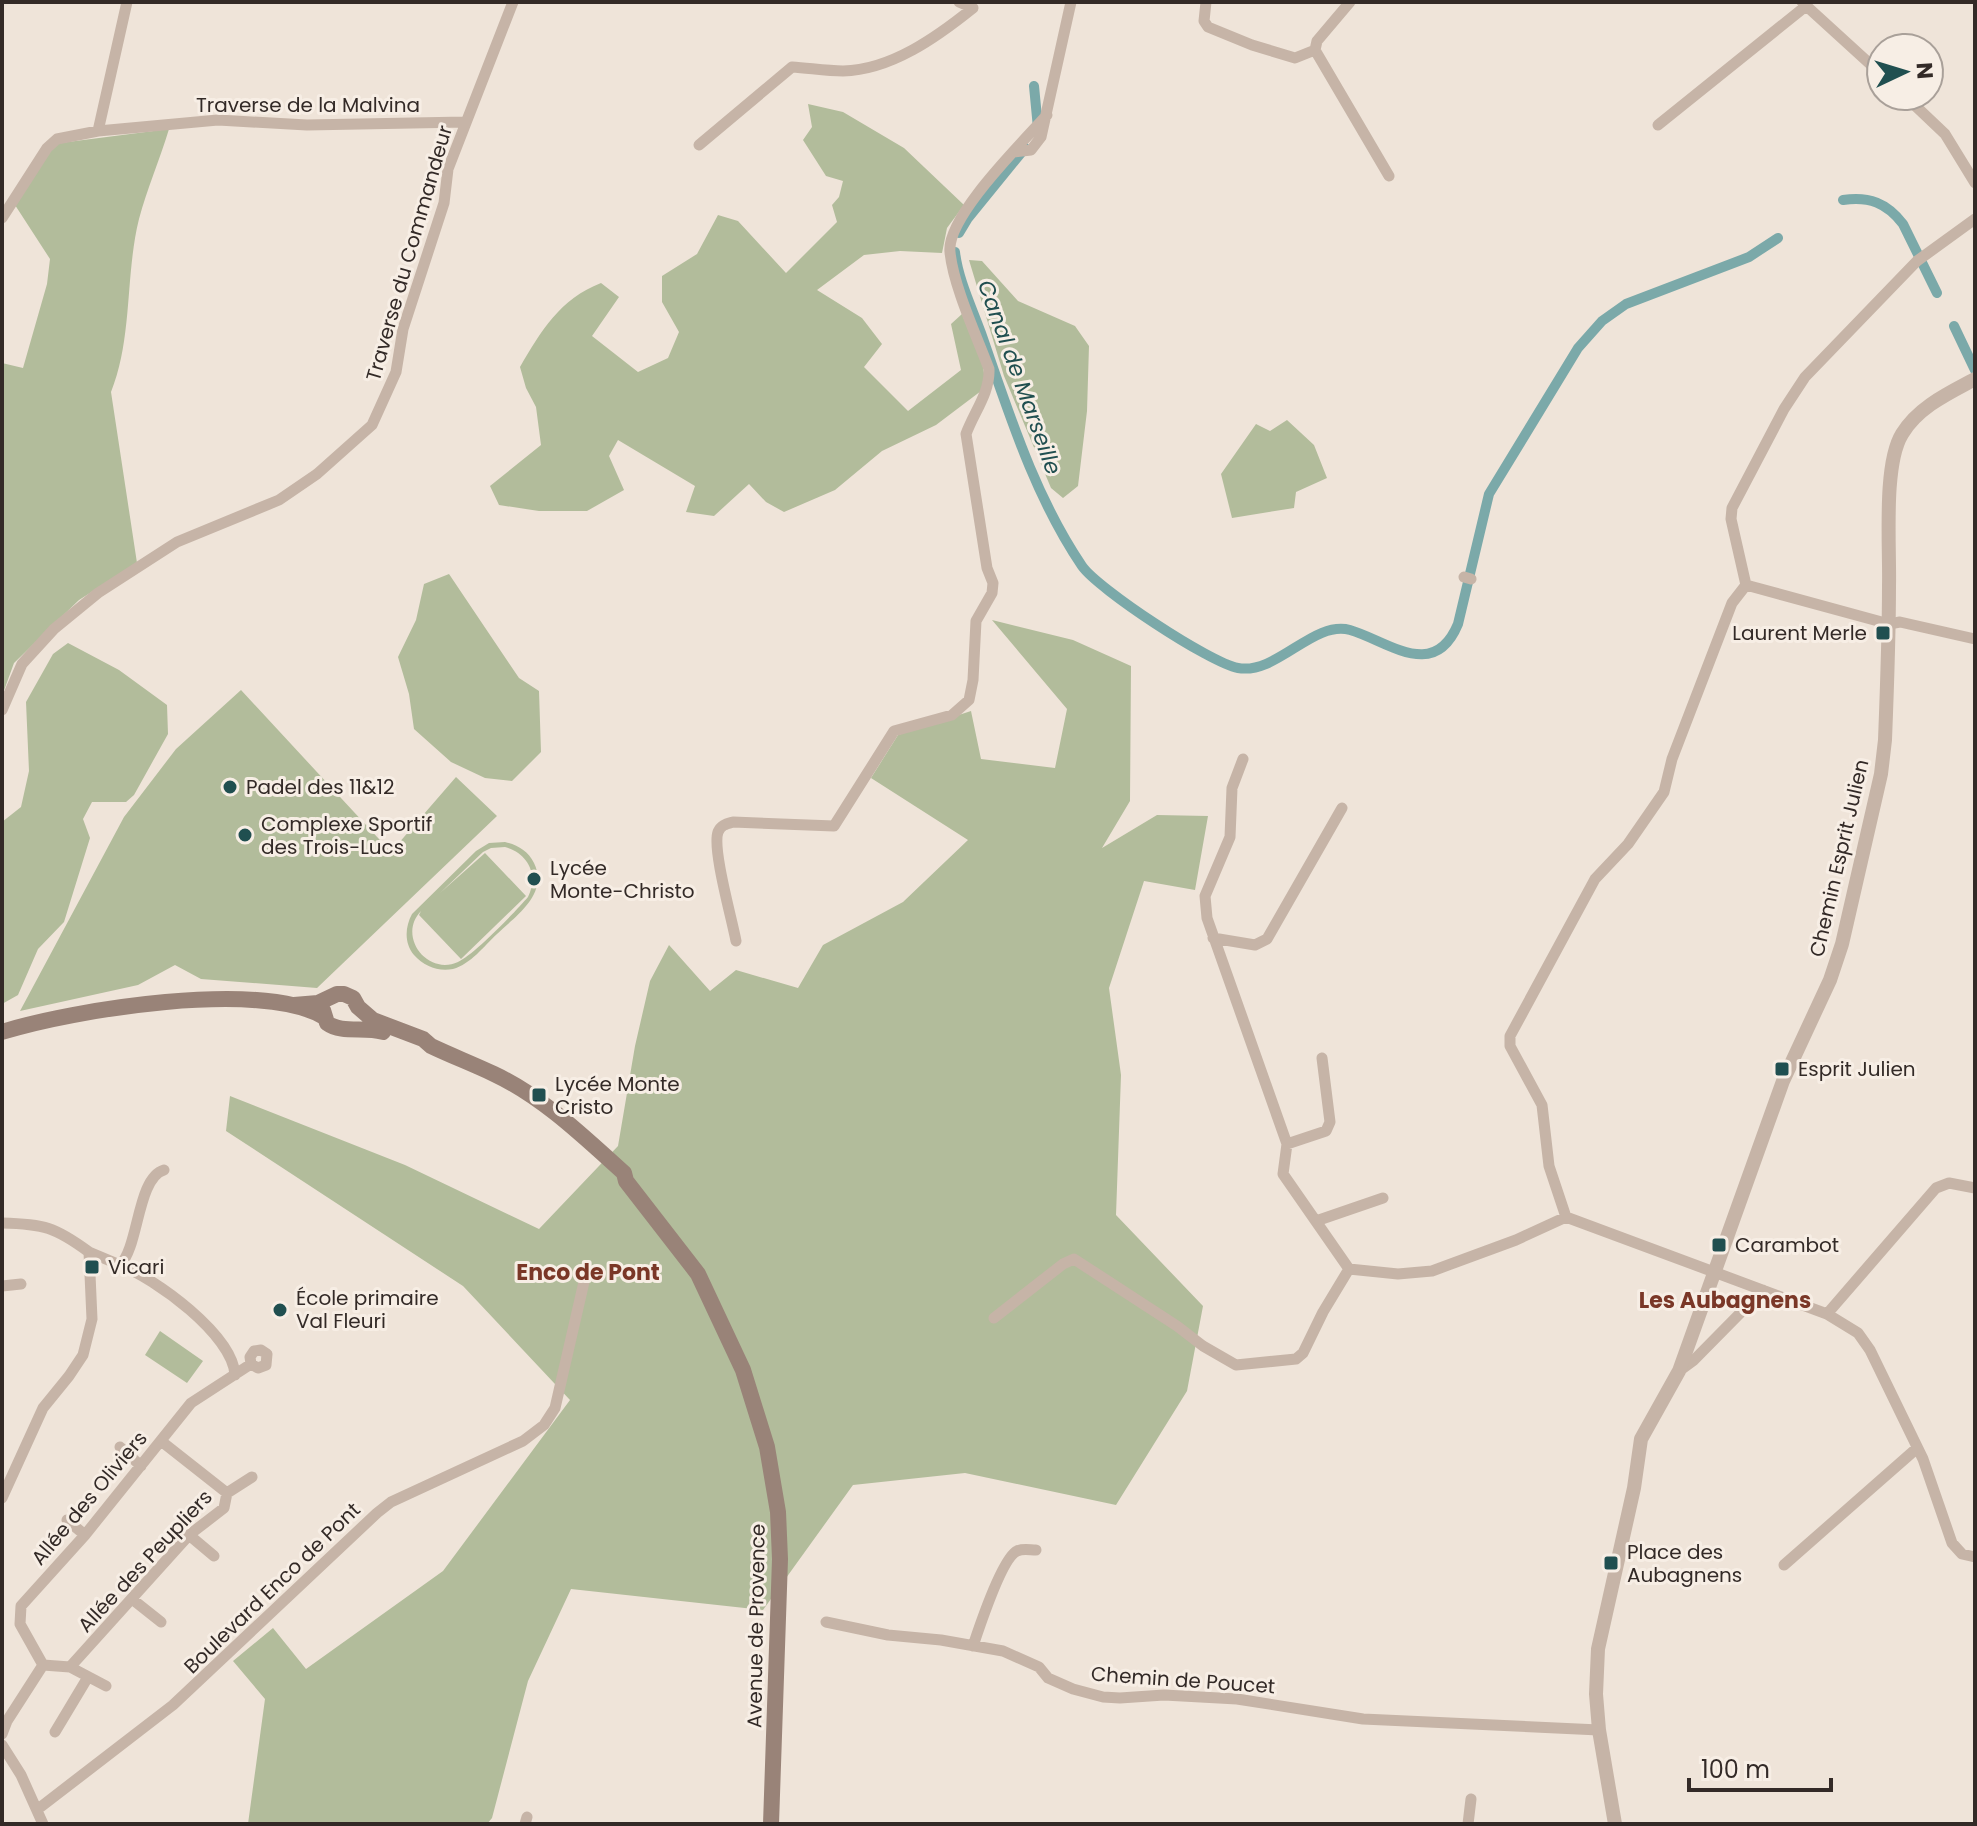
<svg xmlns="http://www.w3.org/2000/svg" width="1977" height="1826" viewBox="0 0 1977 1826" font-family="Poppins,sans-serif">
  <style>
    .green { fill: #b2bc9b; fill-rule: evenodd }
    .lines { fill: none; stroke-linecap: round; stroke-linejoin: round }
    .canal { stroke: #7ba9a9; stroke-width: 10 }
    .minor { stroke: #c6b4a7; stroke-width: 11 }
    .tertiary { stroke: #c6b4a7; stroke-width: 14 }
    .secondary { stroke: #998378; stroke-width: 16 }
    .poi-dot { fill: #204f50; stroke: #f7eee5; stroke-width: 3 }
    .labels { text-anchor: middle; stroke-width: 6; stroke-linejoin: round; paint-order: stroke }
    .street-label { font-size: 20px; fill: #332a27; stroke: #f7eee5 }
    .poi-label { font-size: 20px; fill: #332a27; stroke: #f7eee5; text-anchor: start }
    .water-label { font-size: 22px; font-style: italic; fill: #204f50; stroke: #f7eee5 }
    .neighbourhood-label { font-size: 22px; font-weight: bold; fill: #7a3727; stroke: #f7eee5 }
  </style>
  <rect width="100%" height="100%" fill="#efe4d9"/>
  <path class="green" d="M808,104L843,112L904,148L964,205L947,228L942,253L900,251L864,255L817,290L862,318L882,344L864,367L908,411L961,370L951,324L962,314L983,366L985,380L981,391L936,425L882,451L835,490L784,512L766,502L749,484L714,516L686,512L695,486L618,440L609,456L624,490L587,511H539L499,505L490,486L541,445L536,407L526,388L520,367C541,331 560,299 601,283L619,297L592,336L638,372L668,358L679,332L662,302V276L697,254L718,215L738,221L786,273L837,222L832,205L839,197L843,181L826,176L803,140L812,127Z
    M169,129C160,159 147,189 139,219C125,275 133,337 111,392L137,563L79,600L14,663L2,696V363L23,368L47,284L50,259L15,205L47,150L60,143Z
    M969,260L982,261L1018,301L1075,326L1089,346L1087,411L1078,486L1063,498L1051,488L1004,376Z
    M1287,420L1314,445L1327,478L1296,492L1294,508L1232,518L1221,474L1256,424L1270,431Z
    M449,574L519,678L539,691L541,752L512,781L485,778L451,762L414,729L409,694L398,657L416,620L424,584Z
    M992,620L1073,640L1131,666L1130,801L1102,848L1157,815L1208,816L1195,890L1144,881L1109,988L1121,1075L1116,1215L1203,1306L1187,1391L1116,1505L965,1473L853,1485L763,1610L571,1589L528,1681L492,1818L487,1824H248L265,1699L233,1661L273,1628L306,1669L443,1571L570,1400L463,1286L226,1131L230,1096L405,1165L539,1229L618,1146L635,1046L650,981L669,945L710,991L736,970L798,988L823,945L903,902L968,840L871,778L898,735L971,711L981,759L1055,768L1067,709Z
    M68,643L119,670L167,705L168,734L134,795L126,802H92L83,819L90,838L64,922L38,949L18,995L2,1004V822L21,807L29,771L26,702L53,654Z
    M241,690L391,852L456,777L497,816L317,988L201,979L175,965L138,985L20,1011L124,817L176,749Z
    M505,842C518,845 528,851 534,863C549,894 516,916 497,934C484,946 471,964 453,969C438,972 424,966 414,955C404,943 405,927 412,914L476,851L489,843ZM505,847C528,853 539,875 528,897C516,911 474,955 458,962C427,976 397,936 421,911L419,915L461,959L526,896L485,853L440,893L483,852L491,848Z
    M160,1331L203,1361L187,1383L145,1355Z"/>
  <g class="lines">
    <path class="canal" d="M1034,86L1038,128
      M1843,200C1869,196 1887,203 1903,224L1937,293
      M959,233L968,218L1025,148
      M955,252C958,279 972,308 981,333C1009,413 1034,495 1082,566C1098,589 1210,663 1238,668C1277,675 1313,620 1350,630C1388,641 1434,682 1458,624L1489,494L1578,348L1602,321L1626,304L1749,257L1778,238
      M1954,326L1975,370"/>
    <path class="minor" d="M1206,2L1204,21L1208,27L1252,45L1295,58L1315,50
      M1350,2L1317,41L1315,50L1389,176
      M1802,2L1881,74
      M1905,96L1945,134L1975,183
      M1658,125L1806,6
      M98,131L127,2
      M699,145L792,67C809,68 826,71 843,71C891,70 937,37 973,8L959,2
      M1014,152L1031,150L1041,137L1071,2
      M2,218L47,148L57,139L98,131L218,120L307,125L465,122
      M1975,219L1917,261L1805,377L1784,409L1732,508L1731,519L1746,585L1889,624L1900,622L1975,639
      M1464,577L1471,579
      M2,710L22,664L54,629L98,593L177,542L279,500L317,474L372,425L396,372L403,329L444,203L448,169L513,2
      M1243,759L1232,788L1230,837L1205,896L1207,918L1287,1144L1283,1174L1349,1269
      M1213,938L1255,945L1267,939L1342,808
      M736,941C732,919 712,849 718,832C721,825 726,824 733,822L834,826L894,731L952,715L969,700L973,680L976,621L992,593L993,583L987,568L966,434C974,412 990,393 989,369C977,337 953,285 950,252C946,217 1023,142 1047,115
      M1287,1144L1326,1131L1330,1122L1322,1058
      M1566,1217L1549,1166L1542,1105L1510,1046V1036L1595,879L1628,844L1664,792L1672,759L1732,603L1746,585
      M1316,1221L1383,1198
      M2,1223C44,1224 55,1227 89,1252L92,1319L83,1355L69,1376L43,1408L2,1498
      M89,1252L120,1265C139,1247 137,1178 164,1170
      M120,1265C155,1278 233,1335 235,1375
      M2,1286L21,1284
      M1827,1314L1936,1188L1949,1183L1975,1188
      M994,1318L1063,1264L1074,1259L1177,1326L1203,1346L1236,1365L1296,1359L1303,1353L1323,1312L1349,1269L1398,1274L1432,1271L1516,1240L1566,1217L1827,1314L1858,1333L1870,1350L1923,1459L1952,1543L1962,1554L1975,1557
      M1679,1371L1694,1360L1763,1290
      M161,1441L227,1493
      M120,1447L141,1466
      M227,1493L252,1477
      M67,1520L85,1535
      M189,1535L214,1556
      M1784,1565L1916,1449
      M132,1599L161,1622
      M826,1622L888,1635L941,1640L1003,1651L1039,1667L1048,1678L1073,1689L1103,1697L1120,1698L1164,1695L1237,1699L1363,1719L1599,1730
      M973,1646C979,1628 1002,1558 1017,1551C1023,1548 1030,1550 1036,1550
      M43,1665L70,1667L189,1535L224,1508L227,1493
      M70,1667L106,1686
      M55,1732L88,1677
      M2,1734L7,1721L43,1665L20,1624L21,1606L85,1535L191,1403L251,1364L258,1368L266,1365L267,1354L261,1350L254,1351L250,1357L251,1364
      M2,1745L21,1775L43,1824
      M38,1809L173,1705L377,1513L391,1502L523,1441L544,1425L555,1408L584,1282
      M525,1824L527,1817
      M1468,1824L1471,1799"/>
    <path class="tertiary" d="M1615,1824L1599,1730L1596,1694L1598,1649L1634,1488L1641,1439L1679,1371L1783,1081L1830,980L1842,944L1881,774L1885,740C1887,689 1889,637 1889,586C1890,547 1883,465 1902,434C1918,407 1949,393 1975,379"/>
    <path class="secondary" d="M294,1005L318,1003L337,994H344L353,998L358,1007L373,1020L423,1039L431,1046C452,1056 473,1064 494,1074C543,1097 584,1137 624,1173L626,1181L698,1274L743,1370L767,1447L778,1512L780,1559L771,1824
      M323,1010L327,1023C342,1034 365,1026 383,1032
      M2,1032C71,1010 262,979 324,1017"/>
  </g>
  <g class="poi-dot">
    <rect x="1875" y="625" width="16" height="16" rx="4"/>
    <circle cx="230" cy="787" r="8"/>
    <circle cx="245" cy="835" r="8"/>
    <circle cx="534" cy="879" r="8"/>
    <rect x="1774" y="1061" width="16" height="16" rx="4"/>
    <rect x="531" y="1087" width="16" height="16" rx="4"/>
    <rect x="1711" y="1237" width="16" height="16" rx="4"/>
    <rect x="84" y="1259" width="16" height="16" rx="4"/>
    <circle cx="280" cy="1310" r="8"/>
    <rect x="1603" y="1555" width="16" height="16" rx="4"/>
  </g>
  <g class="labels">
    <g class="street-label">
      <text x="308" y="112">Traverse de la Malvina</text>
      <text transform="translate(409 253) rotate(-74)" y="7">Traverse du Commandeur</text>
      <text transform="translate(1839 858) rotate(-77)" y="7">Chemin Esprit Julien</text>
      <text transform="translate(89 1498) rotate(-50)" y="7">Allée des Oliviers</text>
      <text transform="translate(145 1561) rotate(-47)" y="7">Allée des Peupliers</text>
      <text transform="translate(272 1588) rotate(-44)" y="7">Boulevard Enco de Pont</text>
      <text transform="translate(756 1626) rotate(-89)" y="7">Avenue de Provence</text>
      <text transform="translate(1183 1680) rotate(4)" y="7">Chemin de Poucet</text>
    </g>
    <g class="poi-label">
      <text x="1867" y="640" text-anchor="end">Laurent Merle</text>
      <text x="246" y="794">Padel des 11&amp;12</text>
      <text x="261" y="831">Complexe Sportif<tspan x="261" dy="23">des Trois-Lucs</tspan></text>
      <text x="550" y="875">Lycée<tspan x="550" dy="23">Monte-Christo</tspan></text>
      <text x="1798" y="1076">Esprit Julien</text>
      <text x="555" y="1091">Lycée Monte<tspan x="555" dy="23">Cristo</tspan></text>
      <text x="1735" y="1252">Carambot</text>
      <text x="108" y="1274">Vicari</text>
      <text x="296" y="1305">École primaire<tspan x="296" dy="23">Val Fleuri</tspan></text>
      <text x="1627" y="1559">Place des<tspan x="1627" dy="23">Aubagnens</tspan></text>
    </g>
    <g class="water-label">
      <text transform="translate(1020 377) rotate(70)" y="8">Canal de Marseille</text>
    </g>
    <g class="neighbourhood-label">
      <text x="588" y="1280">Enco de Pont</text>
      <text x="1725" y="1308">Les Aubagnens</text>
    </g>
  </g>
  <rect width="1977" height="1826" fill="none" stroke="#332a27" stroke-width="8"/>
  <g transform="translate(1905 72) rotate(86)"><circle r="38" fill="#f7eee5" stroke="#a9a099" stroke-width="2"/>
  <path d="M0-6L14 30L0 20L-14 30Z" fill="#204f50"/>
  <text y="-12" font-size="22" font-weight="bold" text-anchor="middle" fill="#332a27">N</text>
  </g>
  <path d="M1689 1778v12h142v-12" fill="none" stroke="#332a27" stroke-width="4"/>
  <text x="1701" y="1778" font-size="24" fill="#332a27" stroke="#f7eee5" stroke-width="6" paint-order="stroke">100 m</text>
</svg>
